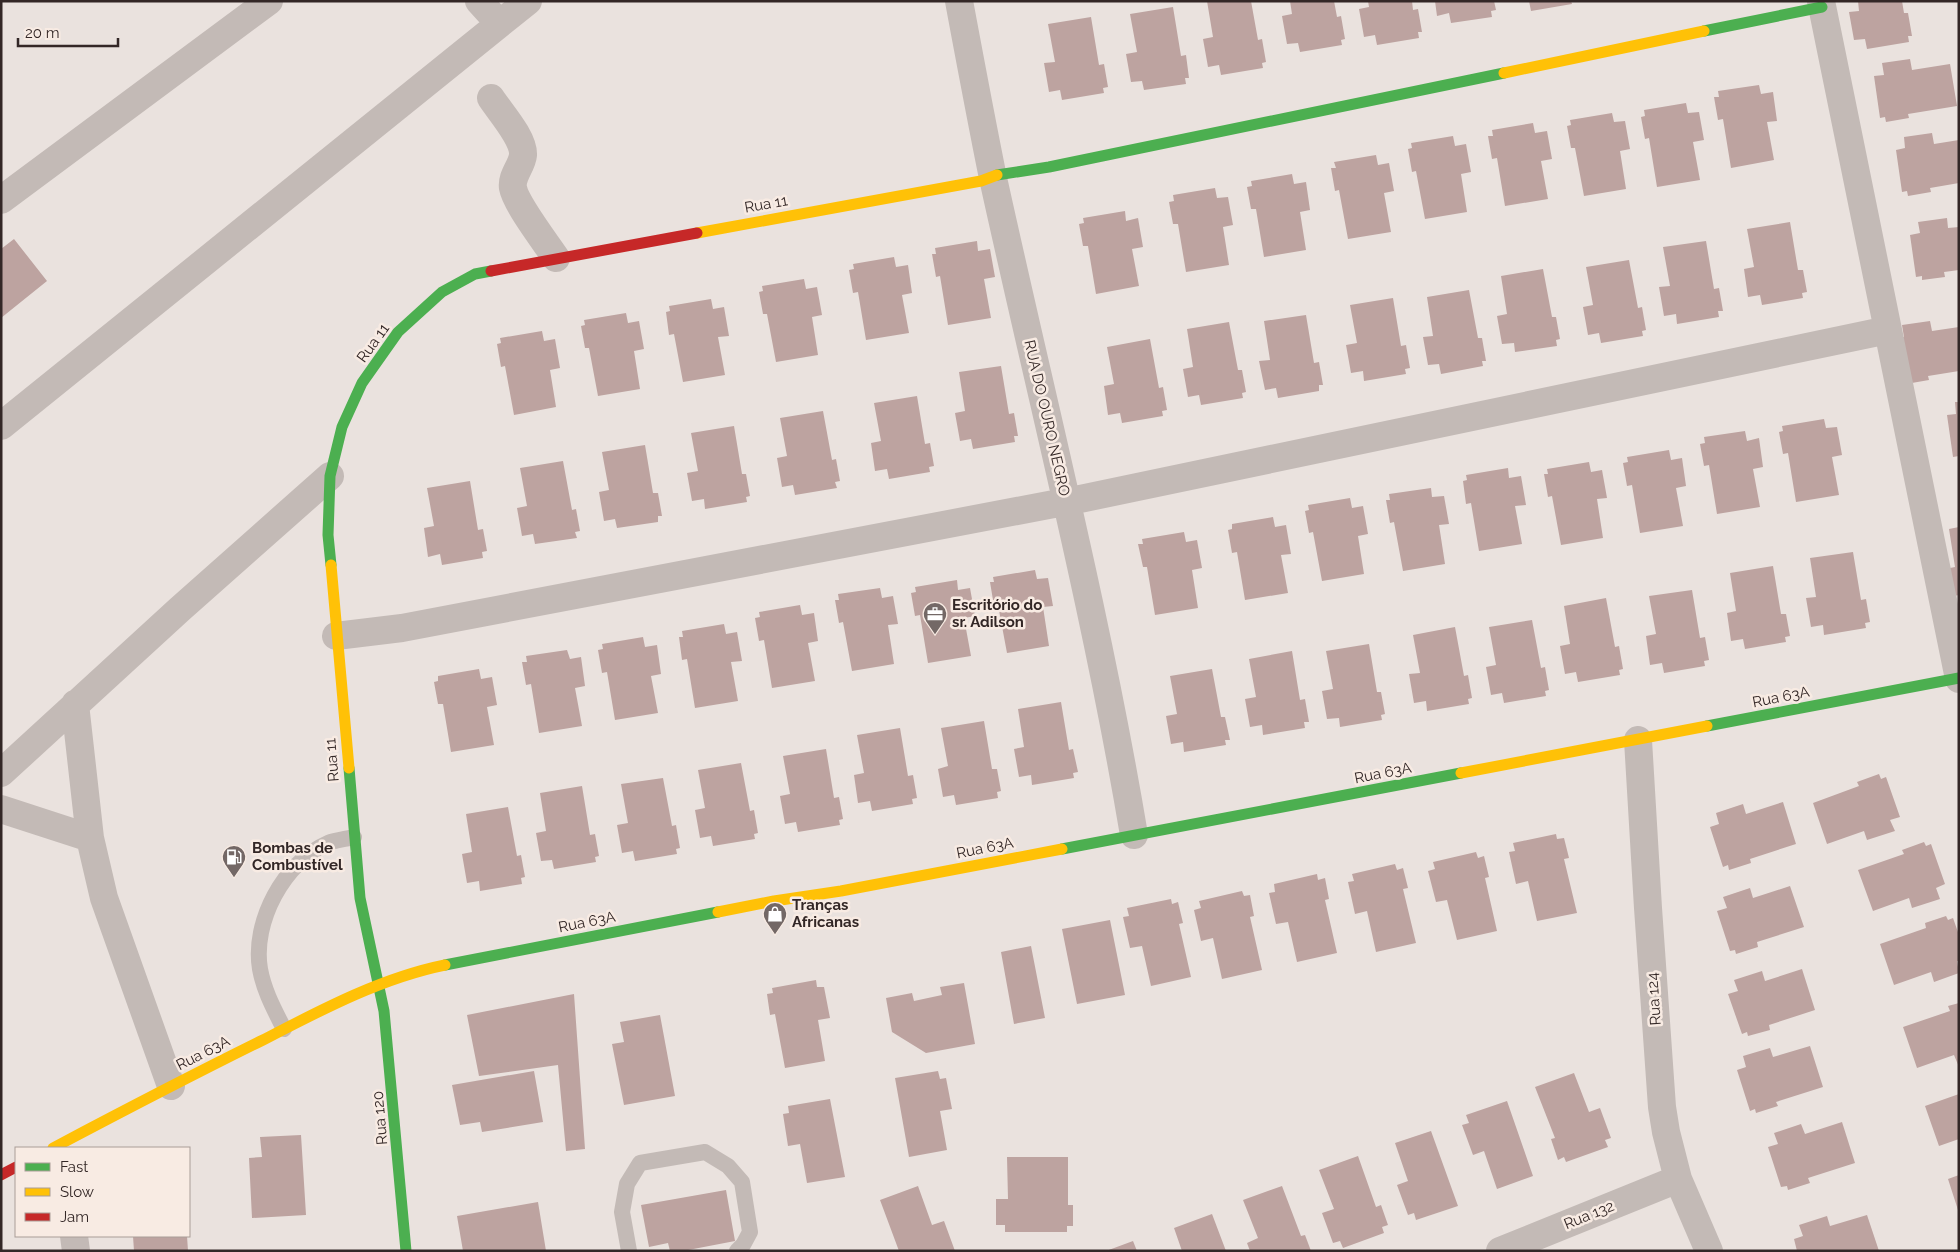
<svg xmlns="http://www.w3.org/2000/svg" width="1960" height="1252" viewBox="0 0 1960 1252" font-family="Raleway,sans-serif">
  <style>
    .building { fill: #bda3a0 }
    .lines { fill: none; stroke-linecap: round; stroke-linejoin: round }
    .lane { stroke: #c3bab6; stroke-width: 16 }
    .street { stroke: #c3bab6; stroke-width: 28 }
    .fast { stroke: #4caf50; stroke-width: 11 }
    .slow { stroke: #ffc107; stroke-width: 11 }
    .jam { stroke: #c62828; stroke-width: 11 }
    .labels { text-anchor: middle; stroke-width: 5; stroke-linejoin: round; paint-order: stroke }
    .street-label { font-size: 15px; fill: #332726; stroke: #f8ebe3 }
    .poi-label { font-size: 15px; font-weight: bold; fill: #332726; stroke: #f8ebe3; text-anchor: start }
  </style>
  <rect width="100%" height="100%" fill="#eae2de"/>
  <path class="building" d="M1207,1H1251L1258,40L1262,39L1266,62L1262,63L1263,68L1221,75L1219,65L1208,67L1203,39L1213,37Z
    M1290,1H1334L1337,17L1341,16L1345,39L1341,40L1342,45L1300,52L1298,43L1287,44L1282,16L1292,14Z
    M1368,1H1412L1413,10L1418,9L1422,32H1418L1419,38L1377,45L1375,35L1364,37L1359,9L1369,7Z
    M1435,1H1494L1496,10L1491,11L1492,17L1451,23L1449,13L1437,16Z
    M1529,1H1571L1572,4L1531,11Z
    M1858,1H1902L1904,13H1908L1912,36H1908L1909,42L1867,49L1865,39L1854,40L1849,12L1859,11Z
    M1173,7L1181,56L1186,55L1189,78H1185L1186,84L1144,90L1142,81L1131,82L1126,54L1137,52L1130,14Z
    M1091,17L1099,65L1104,64L1108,87L1103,88L1104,93L1062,100L1060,90L1049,92L1044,63L1055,62L1048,24Z
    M1910,59L1912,70L1950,64L1957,106L1908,114L1909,118L1886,122L1885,117L1880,118L1874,76L1884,75L1882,63Z
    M1759,85L1761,94L1773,92L1777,121L1767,122L1774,160L1731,168L1723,119L1718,120L1714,97H1719L1718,91Z
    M1686,103L1688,113L1699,112L1704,140L1693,142L1700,180L1657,187L1649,138L1645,139L1641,117L1645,116L1644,110Z
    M1612,113L1614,122L1625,121L1630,149L1620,151L1626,189L1584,196L1575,148H1571L1567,126L1571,125L1570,120Z
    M1533,123L1535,133L1547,131L1552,159L1541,161L1548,199L1505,206L1497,158L1492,159L1488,136H1493L1492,130Z
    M1932,133L1934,144L1959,140V183L1930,188L1931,192L1908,196L1907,191L1902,192L1896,150L1905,148L1904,137Z
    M1453,136L1455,146L1466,144L1471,172L1461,174L1467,212L1425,219L1416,171L1412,172L1408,149L1412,148L1411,143Z
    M1376,155L1378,165L1389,163L1394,191L1384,193L1391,232L1348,239L1339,190L1335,191L1331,168H1336L1334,162Z
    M1292,174L1294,184L1306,182L1310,210L1300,212L1306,250L1264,257L1256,209H1251L1247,187L1252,186L1251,181Z
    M1215,188L1217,198L1228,197L1233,225L1223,227L1229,265L1186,272L1178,224H1173L1169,202L1174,201L1173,195Z
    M1125,211L1126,221L1138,218L1143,247L1132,249L1139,286L1096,294L1088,246H1083L1079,224L1084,223L1083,218Z
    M1947,218L1948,228L1959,227V270L1944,272L1945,277L1922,280V276L1916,277L1910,235L1920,233L1918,222Z
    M1790,222L1798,270H1803L1807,292L1802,293L1803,298L1762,305L1760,295L1748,297L1744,269L1754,267L1747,229Z
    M14,239L47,281L1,318V249Z
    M977,241L978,251L990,249L995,277L984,279L991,318L948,325L940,276L936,277L932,254H936L935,248Z
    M1706,241L1714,289L1719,288L1723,311H1718L1719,317L1677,324L1676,314L1664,316L1659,287L1670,286L1663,247Z
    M894,257L896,267L908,265L912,293L902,295L909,333L866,340L858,292L853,293L849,270L854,269L853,264Z
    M1629,260L1638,308L1642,307L1646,330L1642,331L1643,336L1601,343L1599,333L1588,335L1583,307L1593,305L1586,267Z
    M1543,269L1552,317H1556L1560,339L1556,340L1557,346L1515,352L1514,343L1502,344L1497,316L1507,314L1501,276Z
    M804,279L806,289L817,287L822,315L812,317L818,355L776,362L767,314H763L759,292L763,291L762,286Z
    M1469,290L1478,338H1482L1486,361H1482L1483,366L1441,374L1439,364L1428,365L1423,337L1433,336L1427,297Z
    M1393,298L1401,346L1406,345L1410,368L1405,369L1406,374L1364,381L1363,371L1351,373L1346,345L1357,343L1350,305Z
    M711,299L713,309L724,307L729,336L718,337L725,375L683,382L674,334L669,335L666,312L670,311L669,306Z
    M626,313L628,323L639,321L644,349L634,351L640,389L598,396L589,348H585L581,326L585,325L584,320Z
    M1306,315L1314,363L1319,362L1323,385H1319V391L1278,398L1276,388L1265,390L1259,361L1270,360L1264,321Z
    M1930,321L1932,331L1959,327V371L1928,376L1929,380L1906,384L1893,338L1904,337L1902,325Z
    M1229,322L1238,370H1242L1246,392L1242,393L1243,398L1201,405L1199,395L1188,397L1183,369L1193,367L1187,329Z
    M542,331L544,341L555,339L560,368L550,370L556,407L514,415L505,366L501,367L497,344L501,343L500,338Z
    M1150,339L1159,388L1163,387L1167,410L1162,411L1163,416L1122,423L1120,413L1108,415L1104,386L1114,384L1107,347Z
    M1001,366L1009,414L1014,413L1018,436H1014L1015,442L973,449L971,439L960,441L955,413L965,411L959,372Z
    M917,396L925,444L930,443L934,466L929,467L930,472L889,479L887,469L875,471L871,443L881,441L874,403Z
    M1955,402H1959V456L1953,457L1947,415L1956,414Z
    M823,411L832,460L836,459L840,481L835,482L837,488L795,495L793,485L782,487L777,458L787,456L780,418Z
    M1824,419L1826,428L1837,427L1842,455L1832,457L1839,495L1796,502L1788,453L1783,454L1779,432L1783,431L1782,426Z
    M734,426L742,474H746L750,496L746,497L747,502L705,509L704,499L692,501L687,473L698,471L691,433Z
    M1745,431L1747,441L1759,438L1763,467L1753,469L1760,507L1717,514L1709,465L1704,466L1700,444L1705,443L1704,437Z
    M645,445L653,493H658L662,516H658V522L617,528L615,519L604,521L599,492L609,490L602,452Z
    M1669,450L1671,460L1682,458L1686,486L1676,488L1683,526L1640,533L1632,485L1627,486L1623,463L1628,462L1627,457Z
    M563,461L572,510L576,509L580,531L575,532L577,538L535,544L533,534L522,536L517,508L527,506L520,468Z
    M1589,462L1591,472L1602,470L1607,498L1597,499L1603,538L1561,545L1552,496L1548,497L1544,474H1548L1547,469Z
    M1508,468L1509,478L1521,476L1526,505L1515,506L1522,544L1479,551L1471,503L1466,504L1463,481L1467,480L1466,475Z
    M470,481L478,530L483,529L487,551L482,552L483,558L442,565L440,554L428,557L424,528L434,526L427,488Z
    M1431,488L1432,497L1444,496L1449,524L1439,525L1445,564L1403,571L1394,522L1390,523L1386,500H1390L1389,494Z
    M1350,498L1352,508L1363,506L1368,534L1358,536L1364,574L1322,581L1313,532L1309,533L1305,511L1309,510L1308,505Z
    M1273,517L1275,527L1286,525L1291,554L1281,555L1288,593L1245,600L1237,552L1232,553L1228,530L1232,529V524Z
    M1959,527V595L1950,597L1945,569L1955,567L1949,529Z
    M1184,532L1186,542L1197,540L1202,568L1192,570L1198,608L1155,615L1147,567H1143L1138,544H1143L1142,539Z
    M1853,552L1861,600L1866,599L1870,622L1865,623L1866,628L1824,635L1823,625L1811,627L1806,598L1816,597L1810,558Z
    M1773,566L1781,614H1786L1790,636L1785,637L1786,642L1745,649L1743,639L1731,641L1727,613L1736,611L1730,573Z
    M1035,570L1037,579L1048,578L1053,606L1043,607L1049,646L1007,653L998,605L994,606L990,582H994L993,577Z
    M957,580L958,590L970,588L975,616L964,618L971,656L928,663L920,615L915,616L911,593L916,592L915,587Z
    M880,588L882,598L893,596L898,624L888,625L894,664L852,671L843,622L839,623L835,600H839L838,594Z
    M1692,590L1700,638L1705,637L1709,660L1704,661L1705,666L1664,673L1662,663L1650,665L1646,636L1656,634L1649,596Z
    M1606,598L1615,647L1619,646L1623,669L1619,670L1620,675L1578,682L1576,672L1565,674L1560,646L1570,644L1564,606Z
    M800,605L802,615L814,613L818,641L808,643L815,681L772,688L764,640L759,641L755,618L760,617L759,612Z
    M1532,620L1541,668L1545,667L1549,690L1545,691L1546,696L1504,703L1502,693L1491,695L1486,667L1496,665L1489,627Z
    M724,624L726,634L737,632L742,661L731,662L738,701L695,708L687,659L682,660L679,637H683L682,631Z
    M1455,627L1464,676L1468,675L1472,698L1468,699L1469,704L1427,711L1426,701L1414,703L1409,674L1420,673L1413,635Z
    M643,637L645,647L657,645L661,674L651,676L658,713L615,720L607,672L602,673L598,650L603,649L602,644Z
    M1369,644L1377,692H1381L1385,714L1381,715L1382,720L1340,727L1339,718L1327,719L1322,691L1333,689L1326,651Z
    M567,650L570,659L581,657L585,686L575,688L582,726L539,733L531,684L526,685L522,662H527L526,656Z
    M1292,651L1300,700L1305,699L1309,722H1304L1305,728L1263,735L1262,725L1250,727L1245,699L1256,697L1249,659Z
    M479,669L481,679L492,677L497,705L487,707L494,745L451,752L443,704H438L434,682L438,681V676Z
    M1212,669L1221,717H1225L1230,740H1225L1226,745L1184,752L1183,742L1171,744L1166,716L1177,714L1170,676Z
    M1061,702L1069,750L1073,749L1078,772L1073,773L1074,778L1032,785L1031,775L1019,777L1014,749L1024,747L1018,709Z
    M984,721L992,769H997L1001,791L997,792L998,798L956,805L954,795L943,797L938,769L948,766L941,728Z
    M900,728L908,776L913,775L917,798L912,799L913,804L872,811L870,801L858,803L854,775L864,773L857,735Z
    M826,749L834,798L839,797L843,819L839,820L840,825L798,832L796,822L785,824L780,796L790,794L783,756Z
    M741,763L750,811L754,810L758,833L754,834L755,839L713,846L711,836L700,838L695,810L705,808L698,770Z
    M1879,774L1881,779L1886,777L1900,817L1890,820L1895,831L1867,840L1864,831L1827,844L1813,803L1859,786L1857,782Z
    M663,778L672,826L676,825L680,848L676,849L677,854L635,861L633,851L622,853L617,825L628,823L621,784Z
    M582,786L590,835L595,834L599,856L595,857L596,862L554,869L552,860L541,861L536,833L546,831L540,793Z
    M1783,802L1796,844L1750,859L1751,863L1729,870L1728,865L1723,867L1710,827L1719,824L1716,813L1743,804L1746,814Z
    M508,807L517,856L521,855L525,877L521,878L522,884L480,891L479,881L467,883L462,854L472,852L466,814Z
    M1556,834L1557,839L1564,838L1569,858L1564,859L1577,913L1537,921L1528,881L1516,884L1509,852L1515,851L1513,843Z
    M1924,842L1926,846L1931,844L1945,884L1936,888L1940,899L1912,908L1909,898L1873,911L1858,870L1904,854L1902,850Z
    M1476,852L1478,858L1484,856L1489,877L1485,878L1497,931L1457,940L1447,900L1436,902L1428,871L1435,869L1433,862Z
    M1395,864L1397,870L1403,868L1408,888L1403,889L1416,943L1376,952L1367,911L1355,914L1348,882L1354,881L1352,874Z
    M1317,874L1318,880L1325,878L1329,899L1325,900L1337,953L1297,962L1288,922L1276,924L1269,893L1275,892L1274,884Z
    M1790,886L1804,927L1757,942L1758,947L1736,954L1735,950L1730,951L1717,911L1727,908L1723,897L1750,888L1753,898Z
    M1242,891L1244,896L1250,895L1254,916L1250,917L1262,970L1222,979L1213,938L1201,941L1194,910L1201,908L1199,901Z
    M1171,899L1172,904L1178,902L1183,923L1179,924L1191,977L1151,986L1142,946L1130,948L1123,917L1129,916L1127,908Z
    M1946,916L1948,920L1953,918L1959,935V961H1957L1959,973L1934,982L1931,972L1894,985L1880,944L1926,928L1925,923Z
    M1110,920L1125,995L1077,1004L1062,929Z
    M1031,946L1045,1018L1014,1024L1001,952Z
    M1802,969L1815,1010L1769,1025L1770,1030L1748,1036L1747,1032L1742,1034L1728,994L1738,991L1734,980L1762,971L1765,981Z
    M816,980L817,987H824L830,1018L818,1020L825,1061L785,1068L775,1014L770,1015L767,994L773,993L772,988Z
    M964,983L975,1044L926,1053L892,1032L886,998L912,993L914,1001L942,995L940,987Z
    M574,994L585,1149L566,1151L558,1065L479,1076L467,1015Z
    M1959,1003V1067L1954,1055L1917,1068L1903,1027L1950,1011L1948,1006Z
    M660,1015L675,1096L624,1105L612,1044L624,1042L620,1022Z
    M1810,1046L1823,1087L1776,1102L1778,1106L1756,1113L1755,1109L1750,1111L1737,1070L1746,1067L1743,1056L1770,1048L1773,1057Z
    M534,1071L543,1122L482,1132L480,1122L460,1125L452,1085Z
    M938,1071L940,1079L946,1078L952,1109L940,1111L947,1150L909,1157L895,1078Z
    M1574,1073L1589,1112L1600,1108L1611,1138L1605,1140L1608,1147L1566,1162L1564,1157L1558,1160L1551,1139L1555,1138L1535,1087Z
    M1959,1094V1139L1939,1146L1925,1106Z
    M830,1099L845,1177L807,1183L800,1144L788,1146L783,1114L789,1113L788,1106Z
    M1507,1101L1533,1176L1497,1189L1484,1151L1473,1155L1462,1125L1469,1123L1466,1115Z
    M1842,1122L1855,1163L1808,1178L1810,1183L1788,1190L1787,1186L1781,1187L1768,1147L1778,1144L1774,1133L1801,1124L1805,1134Z
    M1431,1131L1458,1206L1416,1220L1414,1213L1408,1215L1397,1185L1408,1181L1395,1143Z
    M301,1135L306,1215L252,1218L249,1158L262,1157L260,1137Z
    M1358,1156L1376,1207L1381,1205L1388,1225L1382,1227L1384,1233L1343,1248L1340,1241L1333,1243L1322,1213L1334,1209L1319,1170Z
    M1007,1157H1068V1205H1073V1226H1067V1232H1005V1225H996V1199H1008Z
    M1959,1175V1210H1958L1948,1179Z
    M918,1186L932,1225L944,1221L955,1251H899L880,1200Z
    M1282,1186L1301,1236L1305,1235L1311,1251H1250L1247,1243L1258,1238L1243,1200Z
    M726,1190L735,1241L683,1251H670L668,1243L649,1247L641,1205Z
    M538,1202L546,1251H463L457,1216Z
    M1212,1214L1226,1251H1182L1174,1228Z
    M1867,1215L1879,1251H1797L1794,1239L1803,1236L1799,1225L1827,1216L1830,1226Z
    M133,1236H187L188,1251H134Z
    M1133,1241L1137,1251H1106Z"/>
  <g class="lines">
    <path class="lane" d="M284,1029C274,1009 264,991 260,969C252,922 284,862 328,843C336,840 346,839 354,837
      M629,1251L622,1212L627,1184L640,1163L705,1152L728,1166L742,1182L750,1232L743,1245L737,1251"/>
    <path class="street" d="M479,1L499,23
      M959,1C970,60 981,119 993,178C1041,397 1097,614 1134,835
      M1821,1L1959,679
      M491,98C500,112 524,138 523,155C522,166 511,176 513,188C516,204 546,243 556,258
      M1,200L269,1
      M1,426L528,1
      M336,636L402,628L1080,499L1888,330
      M75,704L90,838L104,898L171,1086
      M1638,740L1648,908L1662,1107L1666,1132L1678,1179L1709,1251
      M1,773L180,609L330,476
      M1,809L90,838
      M74,1236L76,1251
      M1500,1251L1678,1179"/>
    <path class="fast" d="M1704,31L1822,7
      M997,175L1049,167L1504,73
      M331,565L328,535L330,476L342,427L362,383L398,332L442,292L475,274L491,271
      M1707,726L1959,678
      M349,768L360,898L384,1011L406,1251
      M1062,849L1461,773
      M445,965L718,912"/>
    <path class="slow" d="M1504,73L1704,31
      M697,233L981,181L997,175
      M331,565L349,768
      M1461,773L1707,726
      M718,912L774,901L841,891L1062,849
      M53,1148C123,1111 192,1075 263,1040C321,1010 381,978 445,965"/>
    <path class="jam" d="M491,271L697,233
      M1,1175L16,1167"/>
  </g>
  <defs>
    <g id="office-pin" transform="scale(1.25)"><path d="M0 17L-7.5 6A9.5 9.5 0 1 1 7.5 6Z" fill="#736866" stroke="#f8ebe3"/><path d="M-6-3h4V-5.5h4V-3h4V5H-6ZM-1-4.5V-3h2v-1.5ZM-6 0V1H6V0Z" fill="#fff"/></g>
    <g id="fuel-pin" transform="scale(1.25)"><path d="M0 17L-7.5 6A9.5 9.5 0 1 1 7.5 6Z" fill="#736866" stroke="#f8ebe3"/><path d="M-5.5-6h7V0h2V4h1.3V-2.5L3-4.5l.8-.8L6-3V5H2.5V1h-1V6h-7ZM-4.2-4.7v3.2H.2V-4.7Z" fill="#fff"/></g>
    <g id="shop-pin" transform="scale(1.25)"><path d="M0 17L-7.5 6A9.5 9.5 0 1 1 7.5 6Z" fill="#736866" stroke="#f8ebe3"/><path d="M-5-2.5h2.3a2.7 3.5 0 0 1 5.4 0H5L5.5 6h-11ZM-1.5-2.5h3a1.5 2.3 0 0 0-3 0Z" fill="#fff"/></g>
  </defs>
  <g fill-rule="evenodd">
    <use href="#office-pin" x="935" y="614"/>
    <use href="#fuel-pin" x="234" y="857"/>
    <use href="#shop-pin" x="775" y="914"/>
  </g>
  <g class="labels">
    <g class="street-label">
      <text transform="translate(766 204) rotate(-10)" y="5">Rua 11</text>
      <text transform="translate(373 343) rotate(-54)" y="5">Rua 11</text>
      <text transform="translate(1047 418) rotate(77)" y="5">RUA DO OURO NEGRO</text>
      <text transform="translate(1781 697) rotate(-11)" y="5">Rua 63A</text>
      <text transform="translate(332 760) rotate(-95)" y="5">Rua 11</text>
      <text transform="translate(1383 773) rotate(-11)" y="5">Rua 63A</text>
      <text transform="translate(985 848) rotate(-11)" y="5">Rua 63A</text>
      <text transform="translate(587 922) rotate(-11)" y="5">Rua 63A</text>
      <text transform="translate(1654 999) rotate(-94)" y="5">Rua 124</text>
      <text transform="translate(203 1053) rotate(-27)" y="5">Rua 63A</text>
      <text transform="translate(380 1118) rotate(-95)" y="5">Rua 120</text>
      <text transform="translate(1589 1215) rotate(-22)" y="5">Rua 132</text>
    </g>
    <g class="poi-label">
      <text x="952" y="610">Escritório do<tspan x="952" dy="17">sr. Adilson</tspan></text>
      <text x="252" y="853">Bombas de<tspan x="252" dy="17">Combustível</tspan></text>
      <text x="792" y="910">Tranças<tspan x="792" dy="17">Africanas</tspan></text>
    </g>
  </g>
  <rect width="1960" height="1252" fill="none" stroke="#332726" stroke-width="5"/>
  <rect x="15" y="1147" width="175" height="90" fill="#f8ebe3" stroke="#a99d97"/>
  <rect x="25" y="1163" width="25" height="8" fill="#4caf50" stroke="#a99d97"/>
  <text x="60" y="1172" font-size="15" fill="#332726">Fast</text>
  <rect x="25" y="1188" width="25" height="8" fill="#ffc107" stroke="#a99d97"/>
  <text x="60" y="1197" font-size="15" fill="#332726">Slow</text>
  <rect x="25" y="1213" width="25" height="8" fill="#c62828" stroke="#a99d97"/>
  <text x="60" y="1222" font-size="15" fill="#332726">Jam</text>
  <path d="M18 38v8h100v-8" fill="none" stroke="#332726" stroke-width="2.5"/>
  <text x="25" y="38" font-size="15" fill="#332726" stroke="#f8ebe3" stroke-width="4" paint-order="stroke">20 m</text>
</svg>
